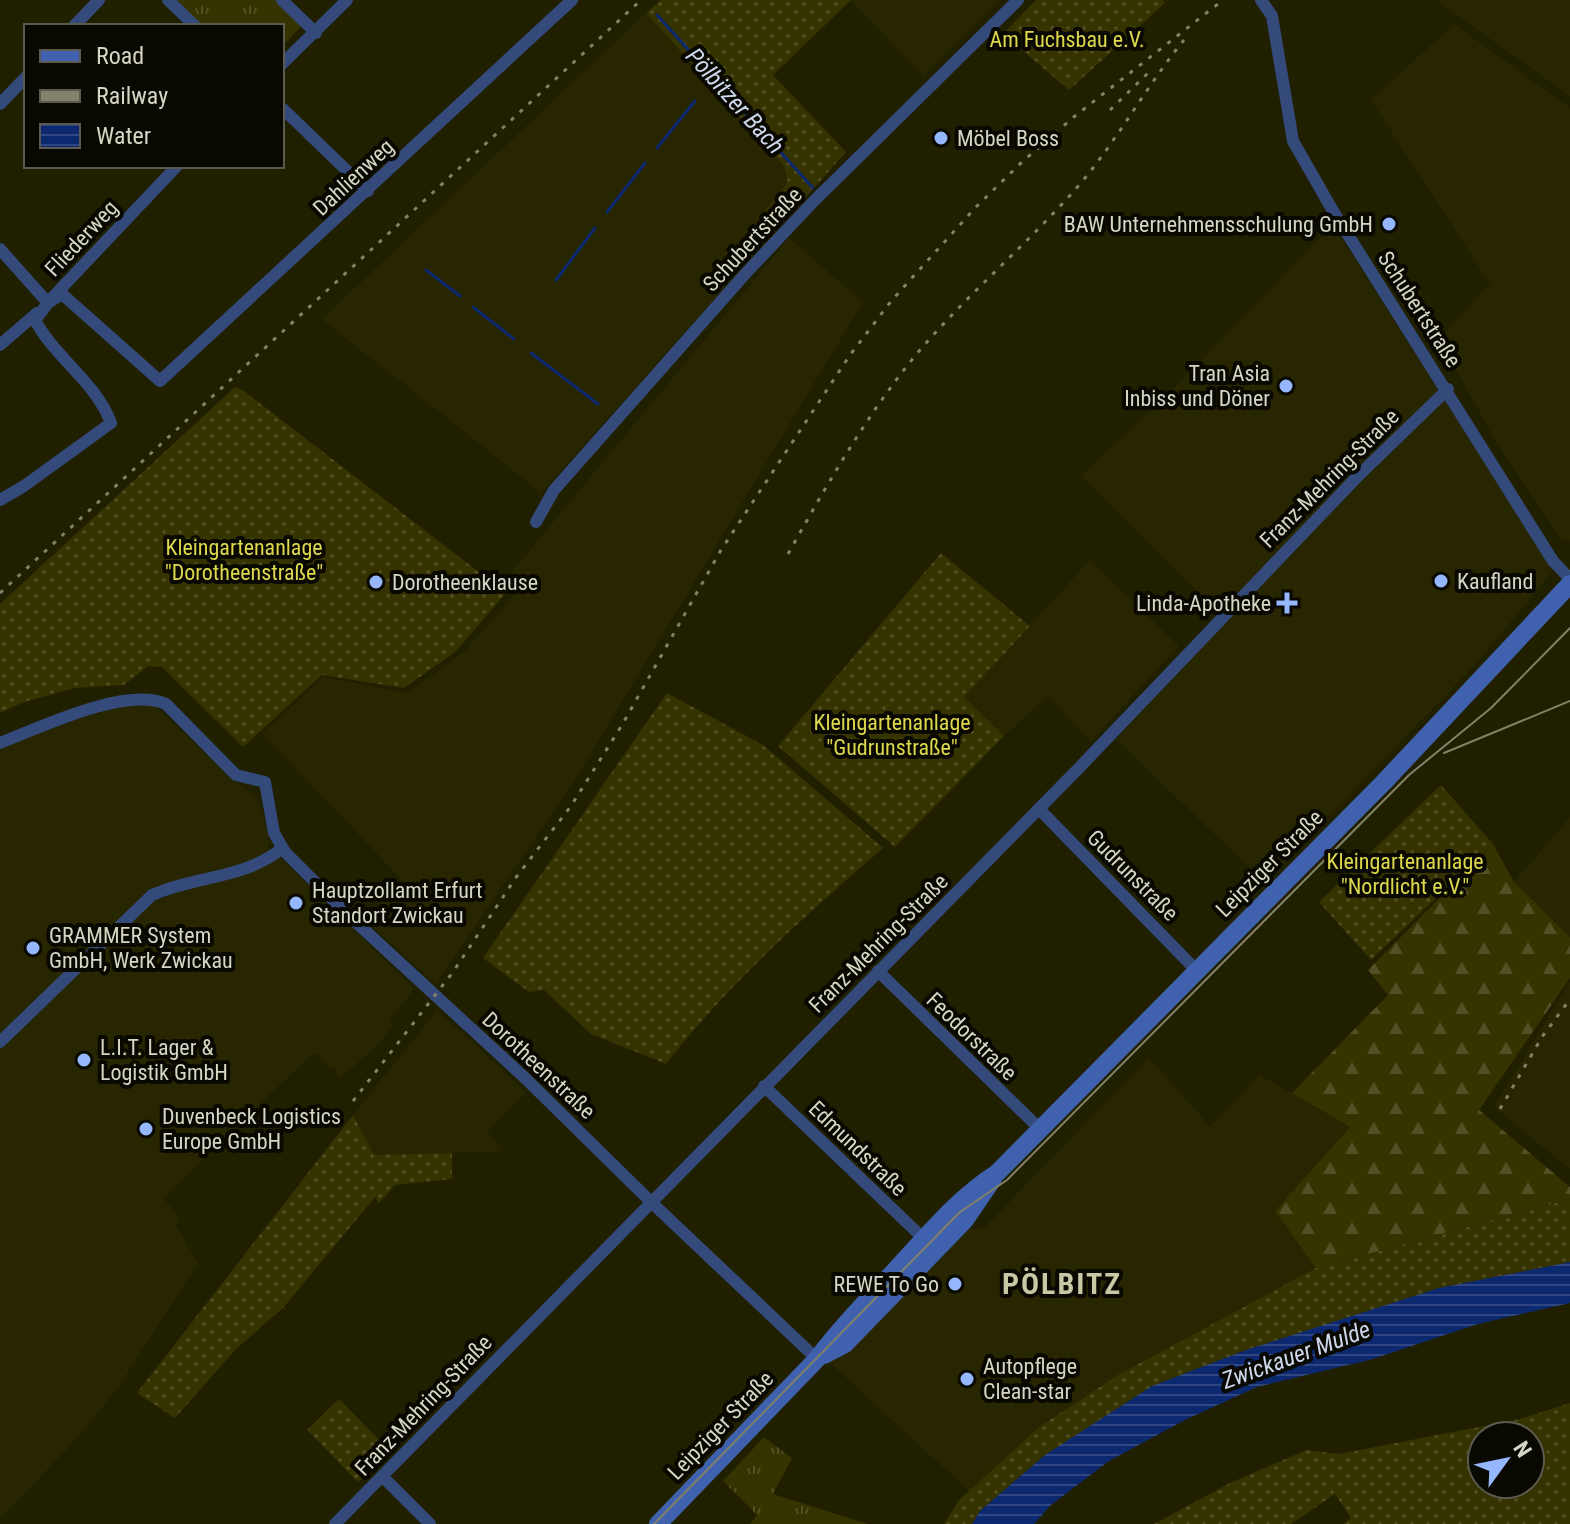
<svg xmlns="http://www.w3.org/2000/svg" width="1570" height="1524" viewBox="0 0 1570 1524" font-family="'Roboto Condensed',sans-serif">
  <style>
    .built { fill: #282600 }
    .grass { fill: url(#grass-dots); fill-rule: evenodd }
    .forest { fill: url(#forest-firs) }
    .park { fill: url(#park-tufts) }
    .water { fill: url(#water-rules) }
    .lines { fill: none; stroke-linecap: round; stroke-linejoin: round }
    .stream { stroke: #0c286f; stroke-width: 3 }
    .street { stroke: #344a7a; stroke-width: 12 }
    .secondary { stroke: #4062ae; stroke-width: 18 }
    .tram { stroke: #828169; stroke-width: 2 }
    .rail { stroke: #828169; stroke-width: 3; stroke-dasharray: 4 8; stroke-linecap: butt }
    .poi-dot { fill: #94b7fd; stroke: #090801; stroke-width: 3 }
    .labels { text-anchor: middle; stroke-width: 8; stroke-linejoin: round; paint-order: stroke }
    .park-label { font-size: 22px; fill: #ddd94d; stroke: #090801 }
    .poi-label { font-size: 22px; fill: #d6d6c4; stroke: #090801; text-anchor: start }
    .street-label { font-size: 22px; fill: #d6d6c4; stroke: #090801 }
    .water-label { font-size: 24px; font-style: italic; fill: #cdd8ed; stroke: #090801 }
    .district-label { font-size: 30px; font-weight: bold; letter-spacing: 2px; fill: #c8c8a4; stroke: #090801 }
  </style>
  <defs>
    <pattern id="grass-dots" width="8" height="8" patternUnits="userSpaceOnUse" patternTransform="scale(2)"><rect width="8" height="8" fill="#353300"/><path d="M2 2h.1M6 6h.1" fill="none" stroke="#525024" stroke-width="1.8" stroke-linecap="round"/></pattern>
    <pattern id="forest-firs" width="22" height="20" patternUnits="userSpaceOnUse" patternTransform="scale(2)"><rect width="22" height="20" fill="#353300"/><path d="M5 1l3.5 6h-7zM16 11l3.5 6h-7z" fill="#525024"/></pattern>
    <pattern id="park-tufts" width="24" height="20" patternUnits="userSpaceOnUse" patternTransform="scale(2)"><rect width="24" height="20" fill="#353300"/><path d="M3 7l-1-3M5 7V3M7 7l1-3M15 17l-1-3M17 17v-4M19 17l1-3" fill="none" stroke="#525024"/></pattern>
    <pattern id="water-rules" width="6" height="5" patternUnits="userSpaceOnUse" patternTransform="scale(2)"><rect width="6" height="5" fill="#0c286f"/><path d="M0 2.5h6" fill="none" stroke="#2f4682"/></pattern>
  </defs>
  <rect width="100%" height="100%" fill="#201f00"/>
  <path class="built" d="M851,0H1000L923,76Z
    M1436,0H1570V96Z
    M646,13L784,166L788,182L754,225L769,238L541,493L322,319Z
    M1454,24L1570,108V541L1561,540L1495,440L1439,338L1490,284L1371,100Z
    M1333,225L1553,571L1476,664L1265,883L1116,739L1227,621L1081,476L1173,389Z
    M789,238L863,302L576,778L436,984L366,921L403,881L262,733L323,677L407,693L463,653L519,590L505,580Z
    M1090,560L1179,646L1091,741L1048,696L1004,736L964,697Z
    M141,703L156,707L232,778L253,795L260,804L269,841L267,848L283,860L414,989L390,1019L393,1025L379,1043L348,1072L341,1077L337,1074L335,1068L327,1066L319,1055L313,1053L163,1198L180,1217L176,1226L198,1263L116,1391L67,1449L0,1519V748L89,715Z
    M1570,817V937L1514,882Z
    M1570,981V1169L1494,1107Z
    M437,1010L526,1092L487,1132L503,1151L374,1156L353,1115Z
    M1149,1058L1210,1126L1260,1075L1350,1127L1275,1211L1316,1268L1118,1375L1039,1427L969,1491L830,1363L966,1230L984,1228Z"/>
  <path class="grass" d="M661,0H851L773,75L846,152L769,238L754,225L788,182L784,166L646,13Z
    M1036,0H1163L1165,3L1069,90L1003,34Z
    M235,387L244,391L506,593L455,652L404,688L322,675L243,747L162,667L148,666L124,685L75,688L24,702L0,713V604Z
    M941,553L1030,626L964,697L1004,736L895,847L778,746Z
    M667,693L763,745L883,848C806,915 729,983 666,1064L591,1034L544,990L529,992L483,958Z
    M1441,785L1493,844L1371,960L1319,902Z
    M353,1115L374,1155L452,1153V1179L395,1185L379,1203L375,1197L283,1308L236,1349L175,1418L137,1393Z
    M1570,1199V1263L1439,1288L1045,1455L980,1511L972,1524H944L959,1500L1039,1427L1118,1375L1316,1268Z
    M339,1399L390,1451L358,1482L307,1430Z
    M1570,1403V1524H1343L1351,1518L1335,1494L1291,1524H1154L1228,1484L1306,1450L1339,1454L1520,1419ZM1482,1436H1530V1484H1482Z"/>
  <path class="forest" d="M1493,844L1514,882L1570,937V978L1479,1110L1570,1187V1199L1316,1268L1275,1211L1350,1127L1292,1093L1388,995L1368,970Z"/>
  <path class="park" d="M174,0H278L303,24L282,47V26H202Z
    M764,1437L792,1458L773,1494L868,1524H750L757,1515L723,1481Z"/>
  <path class="water" d="M1570,1262V1303L1478,1324L1373,1359L1257,1387L1185,1420L1109,1461L1051,1505L1034,1524H972L980,1511L1045,1455L1152,1386L1246,1350L1439,1288Z"/>
  <g class="lines">
    <path class="stream" d="M657,15L813,188
      M657,148L695,101
      M607,212L645,163
      M426,270L460,296
      M556,280L595,228
      M473,307L514,339
      M531,353L598,404"/>
    <path class="street" d="M168,0L195,26
      M282,0L316,33
      M1261,0L1272,16L1293,141L1333,211L1553,561L1570,579
      M74,26L99,0
      M282,64L347,0
      M0,104L26,77
      M282,108L368,191
      M0,249L48,303L62,294L160,381L572,0
      M53,297L177,166
      M0,345L37,313
      M0,500L24,486L111,423C96,382 55,358 35,320L48,303
      M536,522L554,490L746,273L814,201L1018,0
      M0,743C41,727 126,686 166,704L236,775L265,782L274,833L285,852L347,914L525,1078L650,1201L817,1359
      M1039,809L1197,971
      M878,971L1039,1128
      M0,1042L152,895C193,876 246,879 282,848
      M764,1086L924,1239
      M382,1476L430,1524
      M335,1524L1077,770L1357,477L1448,389"/>
    <path class="secondary" d="M824,1355L845,1344L965,1220L993,1179
      M658,1524L817,1359C841,1326 871,1297 899,1266C929,1234 959,1197 997,1173L1384,782L1570,584"/>
    <path class="tram" d="M1444,753L1570,701
      M654,1524L960,1212L1007,1180L1409,775L1491,708L1570,628"/>
    <path class="rail" d="M1110,110L1148,73
      M788,554C828,483 868,412 920,350C968,294 1024,247 1073,192C1115,145 1144,89 1184,40
      M0,593L641,0
      M353,1101L453,972L517,876L571,806L622,725L721,550L850,355L892,300L976,207L1022,162L1075,116L1223,0
      M1500,1109L1542,1037L1570,999"/>
  </g>
  <g class="poi-dot">
    <circle cx="941" cy="138" r="8"/>
    <circle cx="1389" cy="224" r="8"/>
    <circle cx="1286" cy="386" r="8"/>
    <circle cx="1441" cy="581" r="8"/>
    <circle cx="376" cy="582" r="8"/>
    <path d="M1283 591h8v8h8v8h-8v8h-8v-8h-8v-8h8z"/>
    <circle cx="296" cy="903" r="8"/>
    <circle cx="33" cy="948" r="8"/>
    <circle cx="84" cy="1060" r="8"/>
    <circle cx="146" cy="1129" r="8"/>
    <circle cx="955" cy="1284" r="8"/>
    <circle cx="967" cy="1379" r="8"/>
  </g>
  <g class="labels">
    <g class="park-label">
      <text x="1067" y="47">Am Fuchsbau e.V.</text>
      <text x="244" y="555">Kleingartenanlage<tspan x="244" dy="25">"Dorotheenstraße"</tspan></text>
      <text x="892" y="730">Kleingartenanlage<tspan x="892" dy="25">"Gudrunstraße"</tspan></text>
      <text x="1405" y="869">Kleingartenanlage<tspan x="1405" dy="25">"Nordlicht e.V."</tspan></text>
    </g>
    <g class="poi-label">
      <text x="957" y="146">Möbel Boss</text>
      <text x="1373" y="232" text-anchor="end">BAW Unternehmensschulung GmbH</text>
      <text x="1270" y="381" text-anchor="end">Tran Asia<tspan x="1270" dy="25">Inbiss und Döner</tspan></text>
      <text x="1457" y="589">Kaufland</text>
      <text x="392" y="590">Dorotheenklause</text>
      <text x="1271" y="611" text-anchor="end">Linda-Apotheke</text>
      <text x="312" y="898">Hauptzollamt Erfurt<tspan x="312" dy="25">Standort Zwickau</tspan></text>
      <text x="49" y="943">GRAMMER System<tspan x="49" dy="25">GmbH, Werk Zwickau</tspan></text>
      <text x="100" y="1055">L.I.T. Lager &amp;<tspan x="100" dy="25">Logistik GmbH</tspan></text>
      <text x="162" y="1124">Duvenbeck Logistics<tspan x="162" dy="25">Europe GmbH</tspan></text>
      <text x="939" y="1292" text-anchor="end">REWE To Go</text>
      <text x="983" y="1374">Autopflege<tspan x="983" dy="25">Clean-star</tspan></text>
    </g>
    <g class="street-label">
      <text transform="translate(353 177) rotate(-43)" y="8">Dahlienweg</text>
      <text transform="translate(81 238) rotate(-47)" y="8">Fliederweg</text>
      <text transform="translate(752 239) rotate(-47)" y="8">Schubertstraße</text>
      <text transform="translate(1420 309) rotate(57)" y="8">Schubertstraße</text>
      <text transform="translate(1329 478) rotate(-45)" y="8">Franz-Mehring-Straße</text>
      <text transform="translate(1269 863) rotate(-45)" y="8">Leipziger Straße</text>
      <text transform="translate(1133 875) rotate(45)" y="8">Gudrunstraße</text>
      <text transform="translate(878 943) rotate(-45)" y="8">Franz-Mehring-Straße</text>
      <text transform="translate(972 1036) rotate(44)" y="8">Feodorstraße</text>
      <text transform="translate(539 1065) rotate(43)" y="8">Dorotheenstraße</text>
      <text transform="translate(858 1148) rotate(44)" y="8">Edmundstraße</text>
      <text transform="translate(423 1405) rotate(-46)" y="8">Franz-Mehring-Straße</text>
      <text transform="translate(720 1425) rotate(-46)" y="8">Leipziger Straße</text>
    </g>
    <g class="water-label">
      <text transform="translate(735 101) rotate(48)" y="8">Pölbitzer Bach</text>
      <text transform="translate(1296 1355) rotate(-20)" y="8">Zwickauer Mulde</text>
    </g>
    <g class="district-label">
      <text x="1062" y="1294">PÖLBITZ</text>
    </g>
  </g>
  <rect x="24" y="24" width="260" height="144" fill="#090801" stroke="#5b5a4f" stroke-width="2"/>
  <rect x="40" y="50" width="40" height="12" fill="#4062ae" stroke="#5b5a4f" stroke-width="2"/>
  <text x="96" y="64" font-size="24" fill="#d6d6c4">Road</text>
  <rect x="40" y="90" width="40" height="12" fill="#828169" stroke="#5b5a4f" stroke-width="2"/>
  <text x="96" y="104" font-size="24" fill="#d6d6c4">Railway</text>
  <rect x="40" y="124" width="40" height="24" fill="url(#water-rules)" stroke="#5b5a4f" stroke-width="2"/>
  <text x="96" y="144" font-size="24" fill="#d6d6c4">Water</text>
  <g transform="translate(1506 1460) rotate(57)"><circle r="38" fill="#090801" stroke="#5b5a4f" stroke-width="2"/>
  <path d="M0-6L14 30L0 20L-14 30Z" fill="#94b7fd"/>
  <text y="-12" font-size="22" font-weight="bold" text-anchor="middle" fill="#d6d6c4">N</text>
  </g>
</svg>
